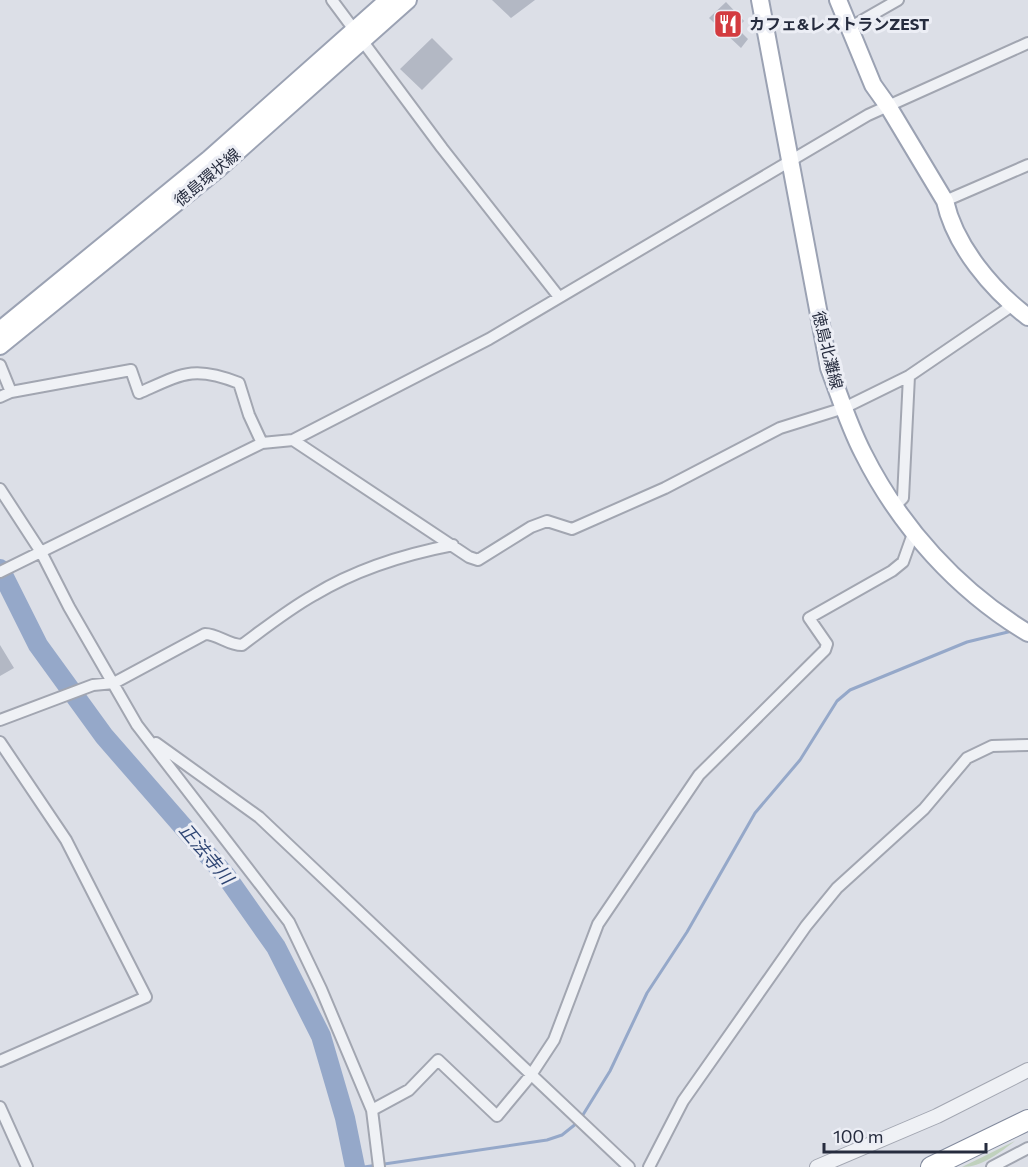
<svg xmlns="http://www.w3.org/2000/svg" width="1028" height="1167" viewBox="0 0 1028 1167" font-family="Commissioner,'Noto Sans JP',sans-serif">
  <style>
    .green { fill: #c0d1bd }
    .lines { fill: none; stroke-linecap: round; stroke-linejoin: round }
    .stream { stroke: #95a8c9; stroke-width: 3 }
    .river { stroke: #95a8c9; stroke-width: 20 }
    .building { fill: #b3b8c4 }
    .minor-casing { stroke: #a2a6b1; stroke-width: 14 }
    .tertiary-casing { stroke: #a2a6b1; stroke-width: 16 }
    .primary-casing { stroke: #9ba2b3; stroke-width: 20 }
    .motorway-casing { stroke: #838b9e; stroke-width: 22 }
    .minor { stroke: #eff1f5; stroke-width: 10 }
    .tertiary { stroke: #eff1f5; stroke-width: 14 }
    .primary { stroke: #fff; stroke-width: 16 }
    .motorway { stroke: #fff; stroke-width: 20 }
    .labels { text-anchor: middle; stroke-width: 6; stroke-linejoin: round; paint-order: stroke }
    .poi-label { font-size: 16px; font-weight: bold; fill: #262c3e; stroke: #eceef5; text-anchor: start }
    .street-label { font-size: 16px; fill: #262c3e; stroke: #eceef5 }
    .water-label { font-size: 18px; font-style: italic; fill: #2e4573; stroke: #eceef5 }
  </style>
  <rect width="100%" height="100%" fill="#dcdfe7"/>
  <path class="green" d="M1015,1141C999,1153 982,1167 962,1167Z"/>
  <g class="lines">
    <path class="stream" d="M581,1118L610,1071L647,993L687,932L755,813L800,760L837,701L850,690L967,642L1012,631
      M364,1167L547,1140L562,1135L577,1123"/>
    <path class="river" d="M0,569L38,645L104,736L226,876L276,947L321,1036L345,1118L355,1167"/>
  </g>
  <path class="building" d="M492,0H535L511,18Z
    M726,2L744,21L737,28L748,39L741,48L709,18Z
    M432,38L453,59L422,90L400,69Z
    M0,645L14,668L0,676Z"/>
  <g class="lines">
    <g class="minor-casing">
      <path id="minor" d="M332,0L442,148L559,297
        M849,28L898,0
        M945,201L1028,165
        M0,365L11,392
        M0,397L11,392L131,370L139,393C182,374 193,365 239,383L249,415L262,443
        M293,440L469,557L478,560L531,527L547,521L572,529L665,488L780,428L844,408L909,376L1013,305
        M0,489L41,552L69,607L137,725L289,922L321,989L372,1110L379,1167
        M895,506L903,498L909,376
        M0,572L262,443L293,440L489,339L868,115L1028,43
        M0,720L93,685L114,683L205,634C218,634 228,645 242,645C265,628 289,609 314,595C355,570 406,554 453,545
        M0,742L66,840L146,997L0,1061
        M156,743L259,817L629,1167
        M0,1107L27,1167
        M372,1110L409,1090L438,1060L497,1116L531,1075L554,1040L598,924L699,775L825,650L827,644L809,618L892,571L903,562L914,531
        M649,1167L683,1101L806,926L837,888L924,809L967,758L992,746L1028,745
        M992,1167L1028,1148"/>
    </g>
    <g class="tertiary-casing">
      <path id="tertiary" d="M817,1167L937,1116L1028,1070"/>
    </g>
    <g class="primary-casing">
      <path id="primary" d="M760,0L829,368C840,397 849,426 863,453C900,527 958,591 1028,633
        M838,0L873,85L888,106L945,201C955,246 992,290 1028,317
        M0,330L209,159L388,0
        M0,346L218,169L408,0"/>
    </g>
    <g class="motorway-casing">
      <path id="motorway" d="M931,1167L1028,1120"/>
    </g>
    <use href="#minor" class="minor"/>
    <use href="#tertiary" class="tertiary"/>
    <use href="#primary" class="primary"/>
    <use href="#motorway" class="motorway"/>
  </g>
  <defs>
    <g id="restaurant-square" transform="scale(1.5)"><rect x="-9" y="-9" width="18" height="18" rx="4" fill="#d33b40" stroke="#eceef5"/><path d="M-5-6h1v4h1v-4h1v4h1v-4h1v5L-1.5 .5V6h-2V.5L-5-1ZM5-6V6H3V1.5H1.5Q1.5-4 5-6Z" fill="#fff"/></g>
  </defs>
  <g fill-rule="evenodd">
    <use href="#restaurant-square" x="728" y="24"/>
  </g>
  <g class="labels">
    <g class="poi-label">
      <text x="749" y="30">カフェ&amp;レストランZEST</text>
    </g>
    <g class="street-label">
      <text transform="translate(207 177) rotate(-40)" y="6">徳島環状線</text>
      <text transform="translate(828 350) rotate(76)" y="6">徳島北灘線</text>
    </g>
    <g class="water-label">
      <text transform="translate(206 854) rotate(50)" y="6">正法寺川</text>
    </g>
  </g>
  <path d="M824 1143v9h162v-9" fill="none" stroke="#262c3e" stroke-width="3"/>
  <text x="833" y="1143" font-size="18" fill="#262c3e" stroke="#eceef5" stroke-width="4.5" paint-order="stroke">100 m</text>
</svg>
